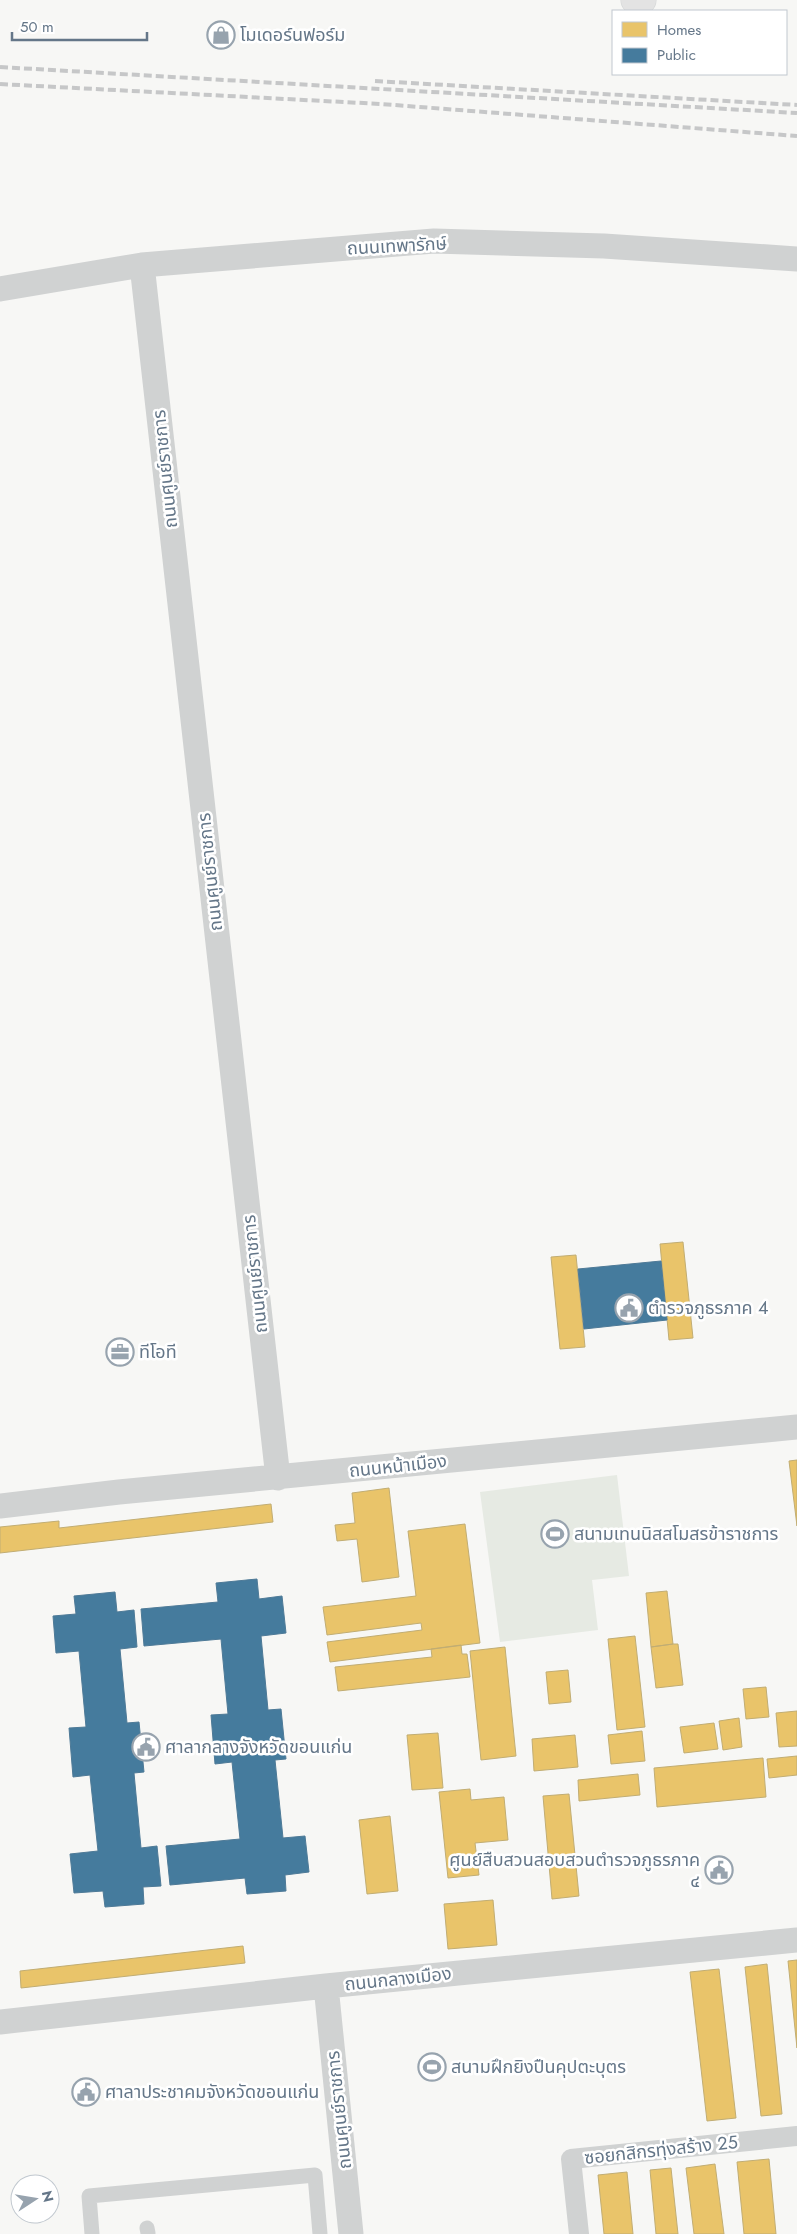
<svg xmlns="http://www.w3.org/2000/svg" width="797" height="2234" viewBox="0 0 797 2234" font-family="Jost,'Noto Sans Thai',sans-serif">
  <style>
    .green { fill: #e6eae3 }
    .homes { fill: #e9c46a; stroke: #c1ad73 }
    .public { fill: #457b9d; stroke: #4e7a97 }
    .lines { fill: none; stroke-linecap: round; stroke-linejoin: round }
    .secondary-casing { stroke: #d2d4d5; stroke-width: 29 }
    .pedestrian { stroke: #d0d2d2; stroke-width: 15 }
    .minor { stroke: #d0d2d2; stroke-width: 20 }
    .tertiary { stroke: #d0d2d2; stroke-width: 25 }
    .secondary { stroke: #e3e3e3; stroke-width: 28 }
    .rail { stroke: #c6c7c8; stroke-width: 4; stroke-dasharray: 8 4; stroke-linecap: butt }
    .labels { text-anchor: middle; stroke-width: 5; stroke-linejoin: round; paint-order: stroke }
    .poi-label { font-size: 18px; fill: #647688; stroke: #fff; text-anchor: start }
    .street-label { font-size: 18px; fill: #647688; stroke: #fff }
  </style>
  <rect width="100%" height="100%" fill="#f7f7f5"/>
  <path class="green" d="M617,1475L629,1576L592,1580L598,1630L500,1642L480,1492Z"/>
  <path class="homes" d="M683,1242L693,1338L669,1340L660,1244Z
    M576,1255L585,1347L560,1349L551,1257Z
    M797,1460V1526L789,1461Z
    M389,1488L399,1577L362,1582L357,1539L337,1541L335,1525L355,1523L352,1493Z
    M271,1504L273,1522L0,1553V1527L59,1521V1528Z
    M465,1524L480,1643L330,1662L327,1642L422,1630L421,1623L327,1635L323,1607L416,1596L408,1531Z
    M667,1591L673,1644L651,1647L646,1593Z
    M635,1636L645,1727L617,1730L608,1639Z
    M673,1644H678L683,1685L656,1688L651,1647Z
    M461,1645L462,1654H467L470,1677L338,1691L335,1667L432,1657L431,1649Z
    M505,1647L516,1756L481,1760L470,1651Z
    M568,1670L571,1702L549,1704L546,1672Z
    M766,1687L769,1717L746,1719L743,1689Z
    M797,1711V1746L779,1747L776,1713Z
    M739,1718L742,1747L723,1750L719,1721Z
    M714,1723L718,1749L684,1753L680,1727Z
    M642,1731L645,1761L611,1764L608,1735Z
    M438,1733L443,1788L412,1790L407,1735Z
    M575,1735L578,1767L534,1771L532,1739Z
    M797,1756V1775L769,1778L767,1759Z
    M763,1758L766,1797L657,1807L654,1768Z
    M638,1774L640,1795L579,1801L578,1780Z
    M470,1789L471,1800L504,1797L508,1840L475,1843L479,1875L448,1878L439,1792Z
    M569,1794L579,1896L552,1899L543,1796Z
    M390,1816L398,1891L367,1894L359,1820Z
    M493,1900L497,1945L448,1949L444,1904Z
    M243,1946L245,1963L21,1988L20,1971Z
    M797,1960V2048L788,1961Z
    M767,1964L782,2114L761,2116L745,1967Z
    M719,1969L736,2118L707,2121L690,1972Z
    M769,2159L776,2234H744L737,2162Z
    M715,2164L724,2234H694L686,2168Z
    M671,2168L678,2234H656L650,2170Z
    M627,2172L633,2234H604L598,2175Z"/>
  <path class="public" d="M661,1261L667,1320L584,1329L578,1269Z
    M257,1579L259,1599L282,1596L286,1633L261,1636L268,1710L281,1709L286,1759L275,1760L283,1838L305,1836L309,1872L285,1875L286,1891L247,1894L245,1878L170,1885L166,1846L240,1839L232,1762L215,1764L211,1715L228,1714L221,1639L144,1646L141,1609L218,1602L216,1583Z
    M115,1592L117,1612L134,1610L137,1647L120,1649L127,1723L139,1722L144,1772L134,1773L141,1848L157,1846L161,1886L143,1887L144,1904L105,1907L103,1891L74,1893L70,1854L98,1851L90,1775L73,1777L69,1728L86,1727L79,1651L56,1653L53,1616L76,1614L74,1596Z"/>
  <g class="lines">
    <g class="secondary-casing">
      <path id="secondary" d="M635,0H642"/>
    </g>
    <path class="pedestrian" d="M147,2228L148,2233
      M92,2234L89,2196L315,2175L320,2234"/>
    <path class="minor" d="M579,2234L571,2159L797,2136"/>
    <path class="tertiary" d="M142,265L278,1478
      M0,289L142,265L434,241L604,246L797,259
      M0,1506L119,1492L797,1427
      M326,1986L351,2234
      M0,2022L326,1986L797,1940"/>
    <use href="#secondary" class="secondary"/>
    <path class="rail" d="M0,67L797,113
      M375,81L797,105
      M0,84L381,104L797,136"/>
  </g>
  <defs>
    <g id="shop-ring" transform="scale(1.4375)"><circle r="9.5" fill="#fff" stroke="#97a3ae" stroke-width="1.5"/><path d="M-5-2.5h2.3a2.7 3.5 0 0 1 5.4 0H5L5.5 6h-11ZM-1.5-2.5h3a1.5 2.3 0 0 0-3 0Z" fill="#97a3ae"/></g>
    <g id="civic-ring" transform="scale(1.4375)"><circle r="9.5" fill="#fff" stroke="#97a3ae" stroke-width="1.5"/><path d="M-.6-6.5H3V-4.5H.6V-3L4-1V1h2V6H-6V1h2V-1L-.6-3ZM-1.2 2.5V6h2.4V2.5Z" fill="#97a3ae"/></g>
    <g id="office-ring" transform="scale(1.4375)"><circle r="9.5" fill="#fff" stroke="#97a3ae" stroke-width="1.5"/><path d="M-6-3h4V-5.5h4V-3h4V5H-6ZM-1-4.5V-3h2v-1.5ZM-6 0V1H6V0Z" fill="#97a3ae"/></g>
    <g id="stadium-ring" transform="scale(1.4375)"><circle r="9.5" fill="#fff" stroke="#97a3ae" stroke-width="1.5"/><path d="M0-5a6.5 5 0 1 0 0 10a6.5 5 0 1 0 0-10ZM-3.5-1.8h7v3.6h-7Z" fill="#97a3ae"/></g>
  </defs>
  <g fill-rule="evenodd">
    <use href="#shop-ring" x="221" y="35"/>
    <use href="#civic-ring" x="629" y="1308"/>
    <use href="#office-ring" x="120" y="1352"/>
    <use href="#stadium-ring" x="555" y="1534"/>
    <use href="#civic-ring" x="146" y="1747"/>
    <use href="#civic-ring" x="719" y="1870"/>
    <use href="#stadium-ring" x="432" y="2067"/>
    <use href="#civic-ring" x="86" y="2092"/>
  </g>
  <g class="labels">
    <g class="poi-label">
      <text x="240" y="41">โมเดอร์นฟอร์ม</text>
      <text x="648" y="1314">ตำรวจภูธรภาค 4</text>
      <text x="139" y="1358">ทีโอที</text>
      <text x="574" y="1540">สนามเทนนิสสโมสรข้าราชการ</text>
      <text x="165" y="1753">ศาลากลางจังหวัดขอนแก่น</text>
      <text x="700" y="1866" text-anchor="end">ศูนย์สืบสวนสอบสวนตำรวจภูธรภาค<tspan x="700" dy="21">๔</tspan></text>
      <text x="451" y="2073">สนามฝึกยิงปืนคุปตะบุตร</text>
      <text x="105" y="2098">ศาลาประชาคมจังหวัดขอนแก่น</text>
    </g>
    <g class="street-label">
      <text transform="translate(397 246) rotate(-3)" y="6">ถนนเทพารักษ์</text>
      <text transform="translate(165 469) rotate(-96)" y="6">ถนนศูนย์ราชการ</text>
      <text transform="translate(210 872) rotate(-96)" y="6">ถนนศูนย์ราชการ</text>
      <text transform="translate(255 1274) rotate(-96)" y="6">ถนนศูนย์ราชการ</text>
      <text transform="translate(398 1466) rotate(-6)" y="6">ถนนหน้าเมือง</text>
      <text transform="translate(398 1979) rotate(-6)" y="6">ถนนกลางเมือง</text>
      <text transform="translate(339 2110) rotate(-96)" y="6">ถนนศูนย์ราชการ</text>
      <text transform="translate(661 2150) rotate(-6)" y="6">ซอยกสิกรทุ่งสร้าง 25</text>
    </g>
  </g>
  <rect x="612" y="10" width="175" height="65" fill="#ffffff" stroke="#c1c8cf"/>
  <rect x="622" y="22" width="25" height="15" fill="#e9c46a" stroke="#c1c8cf"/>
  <text x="657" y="35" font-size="15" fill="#647688">Homes</text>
  <rect x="622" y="48" width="25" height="15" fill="#457b9d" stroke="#c1c8cf"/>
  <text x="657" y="60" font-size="15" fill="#647688">Public</text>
  <g transform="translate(35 2199) rotate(78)"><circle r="24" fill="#ffffff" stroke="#c1c8cf"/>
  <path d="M0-4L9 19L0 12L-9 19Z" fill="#97a3ae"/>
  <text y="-8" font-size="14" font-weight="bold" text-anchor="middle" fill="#647688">N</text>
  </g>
  <path d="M12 32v8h135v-8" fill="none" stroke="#647688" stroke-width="2.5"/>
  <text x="20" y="32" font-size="15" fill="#647688" stroke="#ffffff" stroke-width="4" paint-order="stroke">50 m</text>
</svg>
